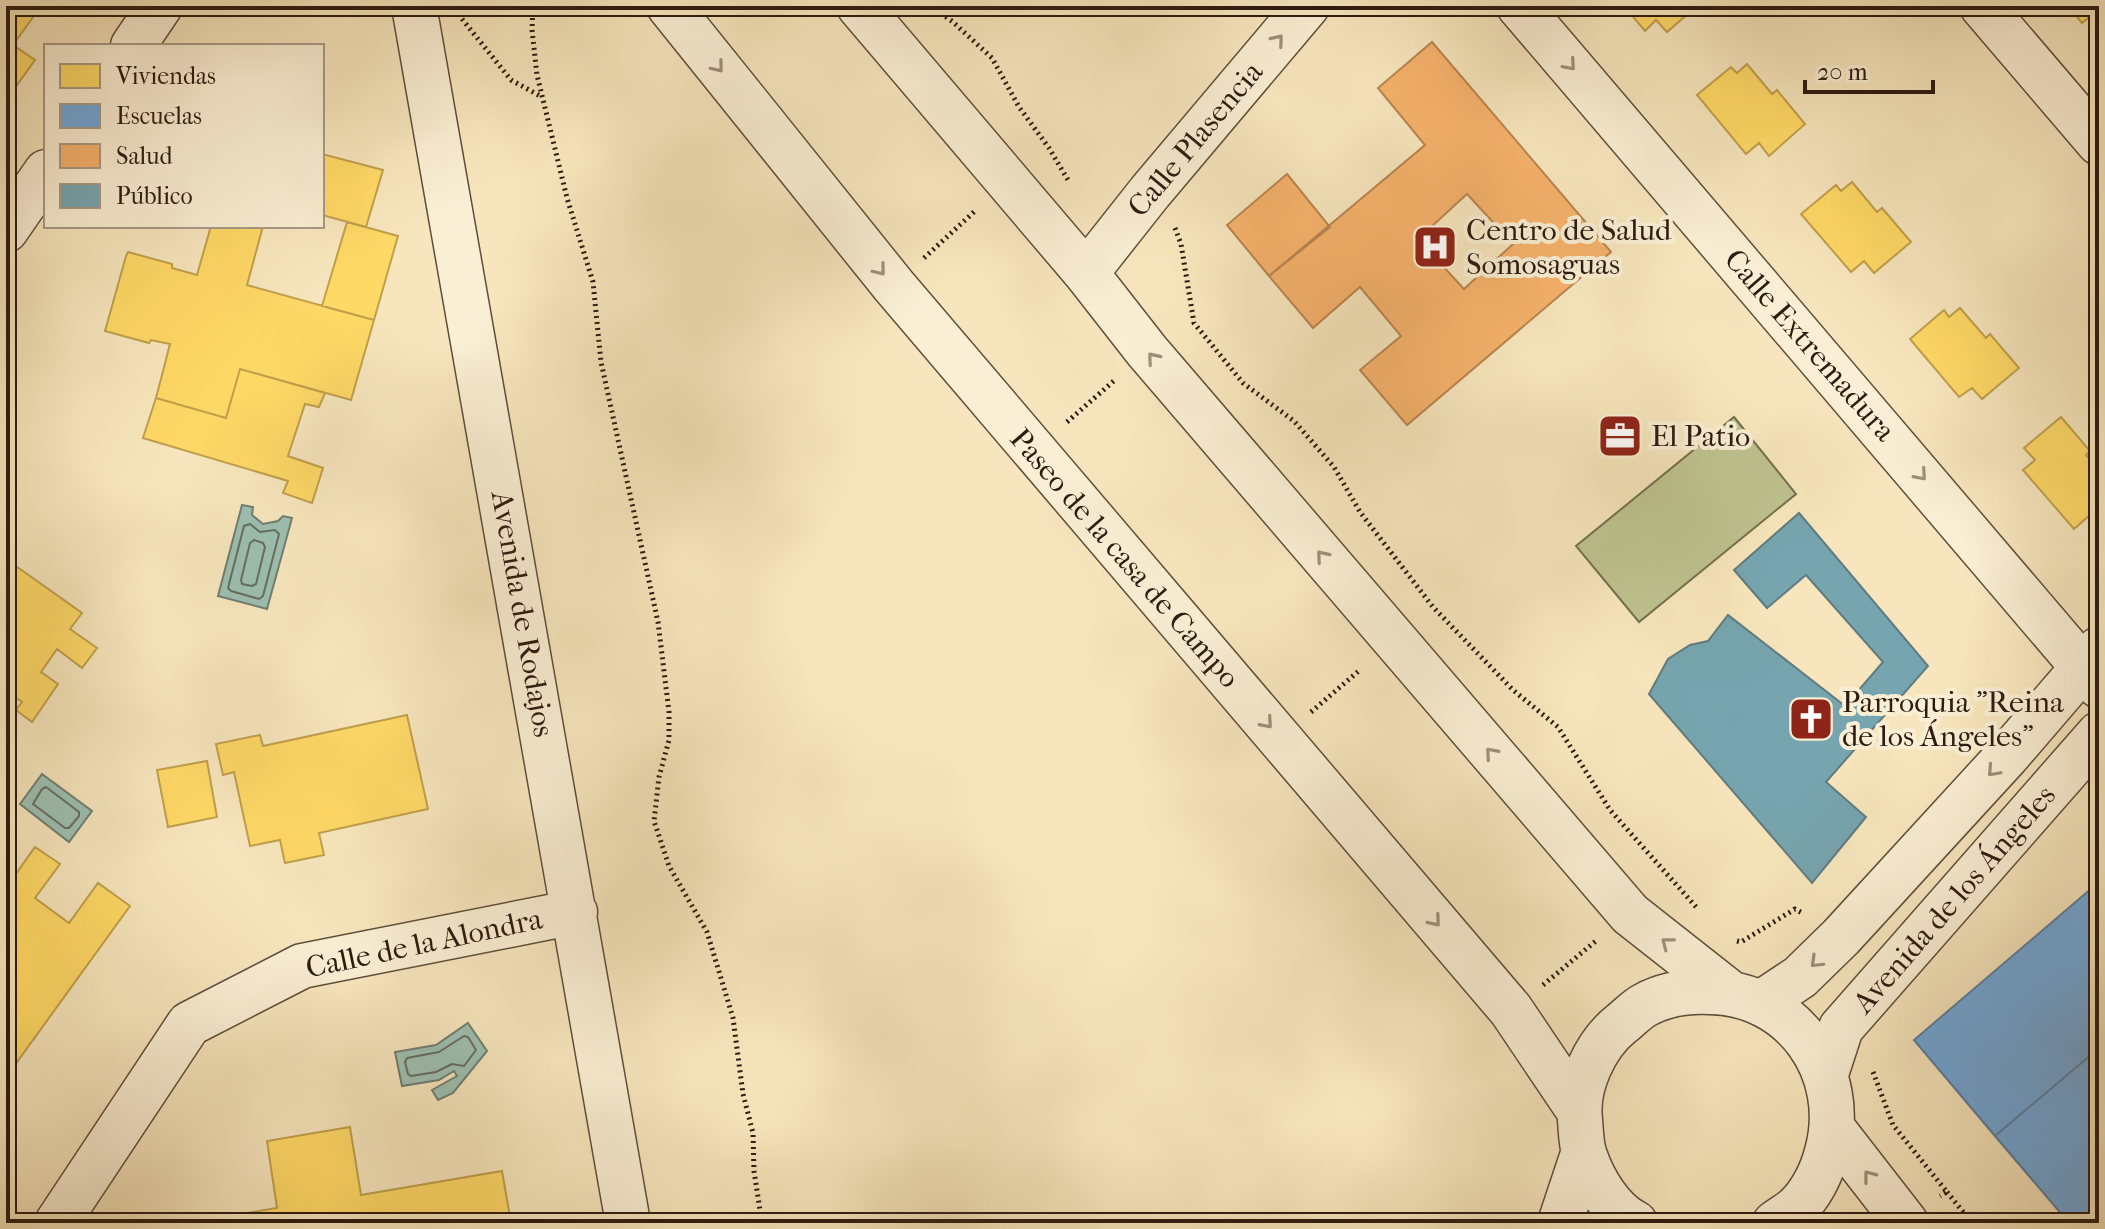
<svg xmlns="http://www.w3.org/2000/svg" width="2105" height="1229" viewBox="0 0 2105 1229" font-family="'IM FELL French Canon',serif">
  <style>
    .green { fill: #bec490; stroke: #757050; stroke-width: 2 }
    .water { fill: #9dc0b2; stroke: #707e72; stroke-width: 2 }
    .homes { fill: #ffd966; stroke: #c0a04c; stroke-width: 2 }
    .schools { fill: #6fa8dc; stroke: #5b7e9f; stroke-width: 2 }
    .health { fill: #f6b26b; stroke: #b98550; stroke-width: 2; fill-rule: evenodd }
    .public { fill: #76a5af; stroke: #607c80; stroke-width: 2 }
    .lines { fill: none; stroke-linecap: round; stroke-linejoin: round }
    .shore { stroke: #646e62; stroke-width: 2 }
    .minor-casing { stroke: #5f4e3c; stroke-width: 47 }
    .path { stroke: #2c1b11; stroke-width: 5; stroke-dasharray: 2 4; stroke-linecap: butt }
    .minor { stroke: #faefd4; stroke-width: 44 }
    .oneway { stroke: #9d907c }
    .labels { text-anchor: middle; stroke-width: 8; stroke-linejoin: round; paint-order: stroke }
    .street-label { font-size: 30px; fill: #2c1b11; stroke: #faefd4 }
    .poi-label { font-size: 30px; fill: #2c1b11; stroke: #faefd4; text-anchor: start }
  </style>
  <rect width="100%" height="100%" fill="#f7e6bd"/>
  <filter id="stains"><feTurbulence type="fractalNoise" baseFrequency=".0025" numOctaves="4"/><feColorMatrix values="0 0 0 0 .2 0 0 0 0 .09 0 0 0 0 .02 0 0 0 .5 -.17"/></filter>
  <radialGradient id="worn" r=".72"><stop offset=".6" stop-color="#630" stop-opacity="0"/><stop offset="1" stop-color="#630" stop-opacity=".3"/></radialGradient>
  <path class="green" d="M1734,417L1796,494L1639,622L1576,546Z"/>
  <path class="water" d="M242,505L253,507L252,515L263,524L278,521L283,516L292,518L267,609L218,596Z
    M42,774L92,811L69,842L20,804Z
    M468,1023L487,1051L453,1093L438,1100L432,1090L457,1076L454,1071L439,1080L402,1086L395,1052L436,1045Z"/>
  <path class="homes" d="M6,6H41L13,45L35,60L7,99Z
    M1624,6H1697L1667,32L1656,20L1645,31Z
    M2068,6H2099V9L2082,23Z
    M1747,64L1772,94L1777,90L1805,124L1769,156L1759,143L1746,154L1697,95L1731,67L1737,73Z
    M322,154L383,170L366,227L322,215Z
    M1852,182L1877,212L1882,208L1911,242L1874,273L1864,261L1851,272L1801,214L1836,185L1841,191Z
    M347,222L398,236L374,320L322,306Z
    M211,226H263L247,285L374,320L351,400L240,369L226,418L156,398L170,344L151,340L149,343L105,331L126,256L128,252L172,264V268L197,275Z
    M1960,308L1986,338L1990,334L2019,368L1982,399L1972,388L1959,397L1910,339L1944,310L1949,317Z
    M240,369L325,393L319,407L305,404L288,456L323,468L312,503L283,493L288,481L143,438L156,398L226,418Z
    M2061,417L2090,451L2086,455L2099,471V507L2074,529L2023,470L2035,460L2024,448Z
    M6,559L82,613L70,629L97,648L82,668L57,649L41,672L58,684L32,722L16,710L22,702L6,691Z
    M407,715L428,809L319,833L324,855L285,863L280,840L250,846L234,772L223,775L216,744L260,735L263,746Z
    M207,761L217,817L168,827L157,770Z
    M35,847L60,864L35,898L69,923L98,883L130,906L12,1069L6,1064V888Z
    M350,1127L361,1195L502,1171L511,1223H230L229,1216L277,1208L267,1141Z"/>
  <path class="schools" d="M2099,882V1048L1995,1136L1914,1040Z
    M2099,1048V1223H2069L1995,1136Z"/>
  <path class="health" d="M1432,42L1611,252L1407,425L1360,370L1401,336L1360,287L1313,328L1269,276L1425,145L1378,88ZM1467,194L1513,244L1464,289L1418,239Z
    M1287,174L1330,227L1269,276L1227,225Z"/>
  <path class="public" d="M1799,513L1928,666L1826,782L1866,817L1812,883L1649,694L1668,659L1690,645L1708,641L1728,615L1845,706L1883,662L1806,575L1767,608L1734,570Z"/>
  <g class="lines">
    <path class="shore" d="M250,524L260,532L275,530L279,534L263,596L259,599L231,591L228,588L244,526Z
      M254,540L263,543L265,547L256,584L252,586L242,584L241,580L250,543Z
      M46,787L79,812V816L69,828H65L33,804L42,789Z
      M464,1036L468,1037L476,1050L464,1066L452,1064L436,1072L411,1076L408,1074L405,1062L407,1058L439,1052Z"/>
    <g class="minor-casing">
      <path id="minor" d="M414,6L628,1223
        M669,6L894,286L1511,1010L1579,1111
        M859,6L1086,273L1147,351L1630,914L1729,992
        M1519,6L2099,686
        M1982,6L2099,143
        M133,46L160,6
        M6,230L46,172
        M1086,273L1150,192L1307,6
        M1761,1003L1800,977L1841,937L2007,756L2099,649
        M1826,1074L1841,1028L2099,734
        M1833,1129L1906,1223
        M57,1223L189,1024L302,966L575,912
        M1560,1223L1583,1154
        M1635,1223C1611,1211 1593,1180 1585,1156C1581,1145 1581,1132 1580,1120C1576,1086 1595,1045 1621,1024C1629,1018 1637,1009 1645,1005C1665,994 1688,991 1710,992C1793,993 1849,1072 1827,1152C1822,1172 1811,1195 1795,1209C1789,1214 1782,1218 1775,1223"/>
    </g>
    <path class="path" d="M533,6L532,30L537,75L567,198L593,282L601,362L658,622L669,712V740L659,777L654,821L669,866L707,932L733,1018L743,1094L753,1133L754,1171L762,1223
      M931,6L953,22L992,58L1019,107L1049,148L1068,180
      M462,19L511,80L542,97
      M1175,228L1181,244L1194,323L1243,383L1294,421L1334,467L1360,512L1433,607L1513,690L1558,727L1610,810L1697,908
      M924,258L975,211
      M1067,422L1116,379
      M1311,712L1361,669
      M1737,941L1741,942L1795,909L1804,914
      M1543,985L1597,940
      M1873,1072L1893,1125L1947,1192L1940,1196
      M1947,1192L1972,1223"/>
    <use href="#minor" class="minor"/>
  </g>
  <defs><path id="oneway-chevron" d="M-2-3.5L2.5 0L-2 3.5" fill="none" stroke-width="1.6" stroke-linecap="round" stroke-linejoin="round" transform="scale(2)"/></defs>
  <g class="oneway">
    <use href="#oneway-chevron" transform="translate(1278 40) rotate(-50)"/>
    <use href="#oneway-chevron" transform="translate(1570 65) rotate(49)"/>
    <use href="#oneway-chevron" transform="translate(718 67) rotate(51)"/>
    <use href="#oneway-chevron" transform="translate(880 270) rotate(51)"/>
    <use href="#oneway-chevron" transform="translate(1153 358) rotate(-130)"/>
    <use href="#oneway-chevron" transform="translate(1921 475) rotate(49)"/>
    <use href="#oneway-chevron" transform="translate(1322 556) rotate(-130)"/>
    <use href="#oneway-chevron" transform="translate(1267 723) rotate(49)"/>
    <use href="#oneway-chevron" transform="translate(1491 753) rotate(-131)"/>
    <use href="#oneway-chevron" transform="translate(1993 771) rotate(132)"/>
    <use href="#oneway-chevron" transform="translate(1435 921) rotate(50)"/>
    <use href="#oneway-chevron" transform="translate(1667 943) rotate(-142)"/>
    <use href="#oneway-chevron" transform="translate(1816 962) rotate(136)"/>
    <use href="#oneway-chevron" transform="translate(1869 1176) rotate(-128)"/>
  </g>
  <defs>
    <g id="hospital-square" transform="scale(2.3)"><rect x="-9" y="-9" width="18" height="18" rx="4" fill="#8f2418" stroke="#faefd4"/><path d="M-5-5h3v3.5h4V-5h3V5h-3V1.5h-4V5h-3Z" fill="#fff"/></g>
    <g id="office-square" transform="scale(2.3)"><rect x="-9" y="-9" width="18" height="18" rx="4" fill="#8f2418" stroke="#faefd4"/><path d="M-6-3h4V-5.5h4V-3h4V5H-6ZM-1-4.5V-3h2v-1.5ZM-6 0V1H6V0Z" fill="#fff"/></g>
    <g id="church-square" transform="scale(2.3)"><rect x="-9" y="-9" width="18" height="18" rx="4" fill="#8f2418" stroke="#faefd4"/><path d="M-1.2-6h2.4v3.5h3.3v2.4h-3.3V6h-2.4V-.1h-3.3v-2.4h3.3Z" fill="#fff"/></g>
  </defs>
  <g fill-rule="evenodd">
    <use href="#hospital-square" x="1435" y="247"/>
    <use href="#office-square" x="1620" y="436"/>
    <use href="#church-square" x="1811" y="719"/>
  </g>
  <g class="labels">
    <g class="street-label">
      <text transform="translate(1195 139) rotate(-50)" y="10">Calle Plasencia</text>
      <text transform="translate(1810 345) rotate(49)" y="10">Calle Extremadura</text>
      <text transform="translate(1125 558) rotate(49)" y="10">Paseo de la casa de Campo</text>
      <text transform="translate(523 614) rotate(80)" y="10">Avenida de Rodajos</text>
      <text transform="translate(1954 899) rotate(-49)" y="10">Avenida de los Ángeles</text>
      <text transform="translate(424 943) rotate(-12)" y="10">Calle de la Alondra</text>
    </g>
    <g class="poi-label">
      <text x="1466" y="240">Centro de Salud<tspan x="1466" dy="34">Somosaguas</tspan></text>
      <text x="1651" y="446">El Patio</text>
      <text x="1842" y="712">Parroquia "Reina<tspan x="1842" dy="34">de los Ángeles"</tspan></text>
    </g>
  </g>
  <rect width="2105" height="1229" fill="none" stroke="#f7e6bd" stroke-width="32"/>
  <rect x="8" y="8" width="2089" height="1213" fill="none" stroke="#2c1b11" stroke-width="4"/>
  <rect x="16" y="16" width="2073" height="1197" fill="none" stroke="#2c1b11" stroke-width="2"/>
  <rect x="44" y="44" width="280" height="184" fill="#faefd4" stroke="#a89a86" stroke-width="2"/>
  <rect x="60" y="64" width="40" height="24" fill="#ffd966" stroke="#a89a86" stroke-width="2"/>
  <text x="116" y="84" font-size="24" fill="#2c1b11">Viviendas</text>
  <rect x="60" y="104" width="40" height="24" fill="#6fa8dc" stroke="#a89a86" stroke-width="2"/>
  <text x="116" y="124" font-size="24" fill="#2c1b11">Escuelas</text>
  <rect x="60" y="144" width="40" height="24" fill="#f6b26b" stroke="#a89a86" stroke-width="2"/>
  <text x="116" y="164" font-size="24" fill="#2c1b11">Salud</text>
  <rect x="60" y="184" width="40" height="24" fill="#76a5af" stroke="#a89a86" stroke-width="2"/>
  <text x="116" y="204" font-size="24" fill="#2c1b11">Público</text>
  <path d="M1805 80v12h128v-12" fill="none" stroke="#2c1b11" stroke-width="4"/>
  <text x="1817" y="80" font-size="24" fill="#2c1b11" stroke="#faefd4" stroke-width="6" paint-order="stroke">20 m</text>
  <rect width="100%" height="100%" filter="url(#stains)"/>
  <rect width="100%" height="100%" fill="url(#worn)"/>
</svg>
